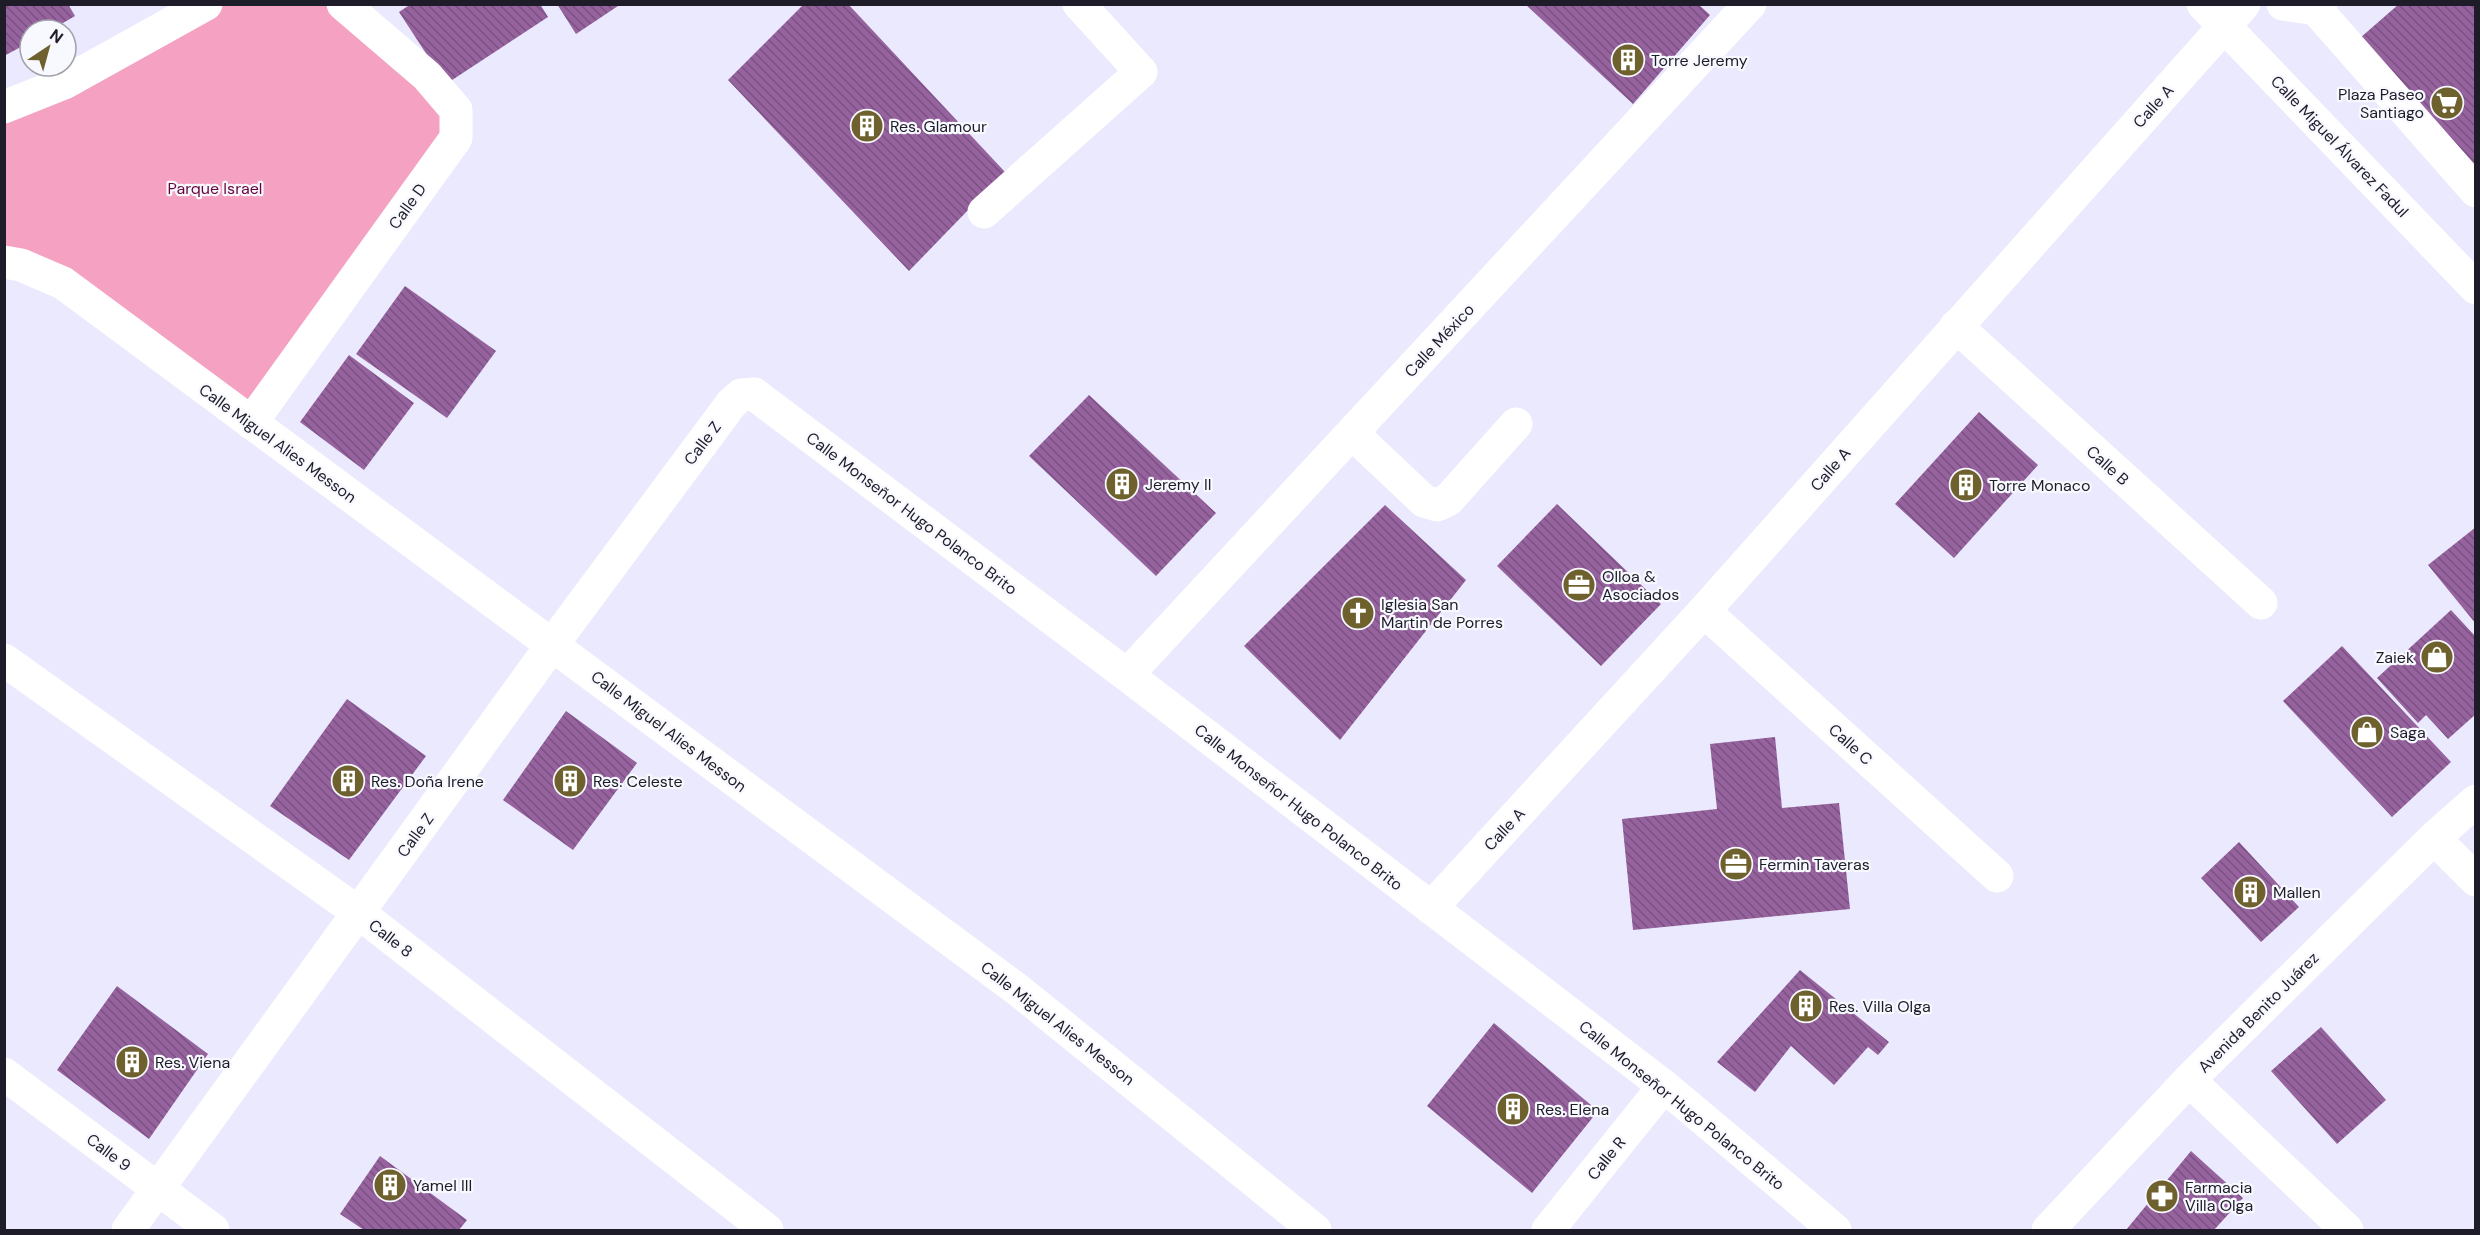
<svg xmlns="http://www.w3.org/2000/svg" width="2480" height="1235" viewBox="0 0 2480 1235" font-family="'DM Sans',sans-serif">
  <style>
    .green { fill: #f5a2c2 }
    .building { fill: url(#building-back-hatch) }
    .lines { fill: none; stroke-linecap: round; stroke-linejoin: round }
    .minor { stroke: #fff; stroke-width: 33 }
    .labels { text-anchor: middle; stroke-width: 4.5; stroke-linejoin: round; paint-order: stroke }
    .poi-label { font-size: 16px; fill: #1d1c28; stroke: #f8f8ff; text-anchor: start }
    .street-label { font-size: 16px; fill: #1d1c28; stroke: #f8f8ff }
    .park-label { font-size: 16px; fill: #67043b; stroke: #f8f8ff }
  </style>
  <defs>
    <pattern id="building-back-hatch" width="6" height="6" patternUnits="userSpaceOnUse" patternTransform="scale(1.5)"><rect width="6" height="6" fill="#96639e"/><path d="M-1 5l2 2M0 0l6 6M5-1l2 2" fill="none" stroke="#7a5181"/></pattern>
  </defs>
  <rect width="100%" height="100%" fill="#eae9fe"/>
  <path class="green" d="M206,5H343L456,110L251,423L5,262V107Z"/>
  <path class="building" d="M4,4H68L75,16L51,30H30V42L4,56Z
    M411,4H540L548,17L446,84L399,12Z
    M557,4H621L576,34Z
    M804,4H848L1005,172L909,271L728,80Z
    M1525,4H1698L1710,15L1633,104Z
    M2399,4H2476V169L2360,38Z
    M405,286L496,351L447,418L356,354Z
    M349,355L414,403L364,470L300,422Z
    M1089,395L1216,513L1156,576L1029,456Z
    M1979,412L2038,465L1954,558L1895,504Z
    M1557,504L1661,604L1601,666L1497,566Z
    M1385,505L1466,580L1340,740L1244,646Z
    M2476,527V624L2428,565Z
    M2451,610L2476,637V714L2448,739L2426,715L2418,723L2377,678Z
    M2342,646L2451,762L2392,817L2283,701Z
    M347,699L426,756L349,860L270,806Z
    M566,711L637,763L573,850L503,800Z
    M1775,737L1782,808L1839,803L1850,909L1633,930L1622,819L1717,809L1710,744Z
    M2239,842L2299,907L2261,942L2201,878Z
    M1800,970L1889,1042L1878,1055L1868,1047L1834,1085L1791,1046L1755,1092L1717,1062Z
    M117,986L208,1054L149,1139L57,1070Z
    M1494,1023L1598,1111L1532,1193L1427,1106Z
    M2321,1027L2386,1100L2337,1144L2271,1071Z
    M2191,1151L2243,1198L2214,1230H2126Z
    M380,1156L467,1220L459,1230H364L340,1214Z"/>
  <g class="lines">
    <path class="minor" d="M2203,4L2476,288
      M2283,4L2316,9L2321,4
      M2316,9L2476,191
      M4,107L64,83L206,4
      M984,212L1141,72L1079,4
      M4,262L21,265L63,283L1018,990L1315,1230
      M1956,326L2261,603
      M251,423L456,138V110L427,76L343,4
      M1352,433L1424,501L1437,505L1448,500L1516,424
      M1704,611L1997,876
      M4,660L359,913L767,1230
      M1127,675L1750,4
      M2434,838L2476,880
      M1431,908L1704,611L2244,4
      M4,1074L213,1230
      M2189,1080L2347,1230
      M128,1230L552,645L731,404L741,395L754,394L1127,675L1664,1086L1835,1230
      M1548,1230L1664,1086
      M2048,1230L2189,1080L2434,838L2476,801"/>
  </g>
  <defs>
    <g id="building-disc" transform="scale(1.725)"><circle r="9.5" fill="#6e612e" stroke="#f8f8ff"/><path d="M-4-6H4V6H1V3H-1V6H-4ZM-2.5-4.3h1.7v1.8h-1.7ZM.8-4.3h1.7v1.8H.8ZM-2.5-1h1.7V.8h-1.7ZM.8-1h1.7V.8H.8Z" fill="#fff"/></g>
    <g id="supermarket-disc" transform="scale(1.725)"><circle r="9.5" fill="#6e612e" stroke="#f8f8ff"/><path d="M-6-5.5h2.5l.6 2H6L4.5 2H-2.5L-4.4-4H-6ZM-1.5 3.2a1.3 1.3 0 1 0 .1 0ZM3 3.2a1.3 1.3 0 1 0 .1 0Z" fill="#fff"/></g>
    <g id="office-disc" transform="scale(1.725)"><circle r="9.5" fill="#6e612e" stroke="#f8f8ff"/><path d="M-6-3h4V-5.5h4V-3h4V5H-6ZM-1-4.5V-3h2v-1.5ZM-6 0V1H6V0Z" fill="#fff"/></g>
    <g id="church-disc" transform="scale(1.725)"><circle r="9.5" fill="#6e612e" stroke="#f8f8ff"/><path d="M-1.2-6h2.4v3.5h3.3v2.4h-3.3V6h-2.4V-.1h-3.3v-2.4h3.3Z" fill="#fff"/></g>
    <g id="shop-disc" transform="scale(1.725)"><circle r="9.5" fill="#6e612e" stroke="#f8f8ff"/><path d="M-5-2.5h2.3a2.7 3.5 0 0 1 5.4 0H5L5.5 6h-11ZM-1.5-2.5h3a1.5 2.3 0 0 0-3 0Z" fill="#fff"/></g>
    <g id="pharmacy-disc" transform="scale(1.725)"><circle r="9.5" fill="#6e612e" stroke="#f8f8ff"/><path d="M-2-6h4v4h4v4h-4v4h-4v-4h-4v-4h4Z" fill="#fff"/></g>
  </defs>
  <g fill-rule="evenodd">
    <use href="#building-disc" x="1628" y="60"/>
    <use href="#supermarket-disc" x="2447" y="103"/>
    <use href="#building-disc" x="867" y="126"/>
    <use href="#building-disc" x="1122" y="484"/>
    <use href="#building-disc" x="1966" y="485"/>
    <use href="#office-disc" x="1579" y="585"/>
    <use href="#church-disc" x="1358" y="613"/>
    <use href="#shop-disc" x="2437" y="657"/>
    <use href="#shop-disc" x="2367" y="732"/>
    <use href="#building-disc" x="348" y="781"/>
    <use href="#building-disc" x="570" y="781"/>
    <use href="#office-disc" x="1736" y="864"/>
    <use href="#building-disc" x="2250" y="892"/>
    <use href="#building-disc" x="1806" y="1006"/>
    <use href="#building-disc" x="132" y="1062"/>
    <use href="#building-disc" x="1513" y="1109"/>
    <use href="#building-disc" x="390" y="1185"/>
    <use href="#pharmacy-disc" x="2162" y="1196"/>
  </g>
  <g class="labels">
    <g class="poi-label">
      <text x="1651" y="66">Torre Jeremy</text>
      <text x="2424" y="100" text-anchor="end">Plaza Paseo<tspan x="2424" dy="18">Santiago</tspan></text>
      <text x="890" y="132">Res. Glamour</text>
      <text x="1145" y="490">Jeremy II</text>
      <text x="1989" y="491">Torre Monaco</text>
      <text x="1602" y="582">Olloa &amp;<tspan x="1602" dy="18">Asociados</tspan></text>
      <text x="1381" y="610">Iglesia San<tspan x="1381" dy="18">Martin de Porres</tspan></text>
      <text x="2414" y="663" text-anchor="end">Zaiek</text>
      <text x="2390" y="738">Saga</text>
      <text x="371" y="787">Res. Doña Irene</text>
      <text x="593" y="787">Res. Celeste</text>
      <text x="1759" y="870">Fermin Taveras</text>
      <text x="2273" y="898">Mallen</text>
      <text x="1829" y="1012">Res. Villa Olga</text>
      <text x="155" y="1068">Res. Viena</text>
      <text x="1536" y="1115">Res. Elena</text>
      <text x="413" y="1191">Yamel III</text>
      <text x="2185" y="1193">Farmacia<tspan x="2185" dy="18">Villa Olga</tspan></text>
    </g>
    <g class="street-label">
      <text transform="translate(2153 106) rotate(-48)" y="6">Calle A</text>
      <text transform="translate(2340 146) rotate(46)" y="6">Calle Miguel Álvarez Fadul</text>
      <text transform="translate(407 206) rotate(-54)" y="6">Calle D</text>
      <text transform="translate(1439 340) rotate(-47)" y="6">Calle México</text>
      <text transform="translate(278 443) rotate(36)" y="6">Calle Miguel Alies Messon</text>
      <text transform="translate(702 443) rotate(-53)" y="6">Calle Z</text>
      <text transform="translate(2108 465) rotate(42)" y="6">Calle B</text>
      <text transform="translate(1830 469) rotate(-49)" y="6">Calle A</text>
      <text transform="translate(912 513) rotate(37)" y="6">Calle Monseñor Hugo Polanco Brito</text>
      <text transform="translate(669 731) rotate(37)" y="6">Calle Miguel Alies Messon</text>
      <text transform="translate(1851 744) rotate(42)" y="6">Calle C</text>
      <text transform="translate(1299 807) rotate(38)" y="6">Calle Monseñor Hugo Polanco Brito</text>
      <text transform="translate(1504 829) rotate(-47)" y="6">Calle A</text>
      <text transform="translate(415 835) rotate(-54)" y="6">Calle Z</text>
      <text transform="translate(391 938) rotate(38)" y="6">Calle 8</text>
      <text transform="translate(2258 1012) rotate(-45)" y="6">Avenida Benito Juárez</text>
      <text transform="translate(1058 1023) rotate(38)" y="6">Calle Miguel Alies Messon</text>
      <text transform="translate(1682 1105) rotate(39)" y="6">Calle Monseñor Hugo Polanco Brito</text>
      <text transform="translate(109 1152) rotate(37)" y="6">Calle 9</text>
      <text transform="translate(1606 1158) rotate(-51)" y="6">Calle R</text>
    </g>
    <g class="park-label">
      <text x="215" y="194">Parque Israel</text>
    </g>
  </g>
  <rect width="2480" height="1235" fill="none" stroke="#1d1c28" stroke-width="12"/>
  <g transform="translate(48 48) rotate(36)"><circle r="28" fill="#f8f8ff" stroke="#a0a0a9" stroke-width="1.5"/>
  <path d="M0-4.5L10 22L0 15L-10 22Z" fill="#6e612e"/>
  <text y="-9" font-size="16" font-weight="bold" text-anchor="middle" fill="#1d1c28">N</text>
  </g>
</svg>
